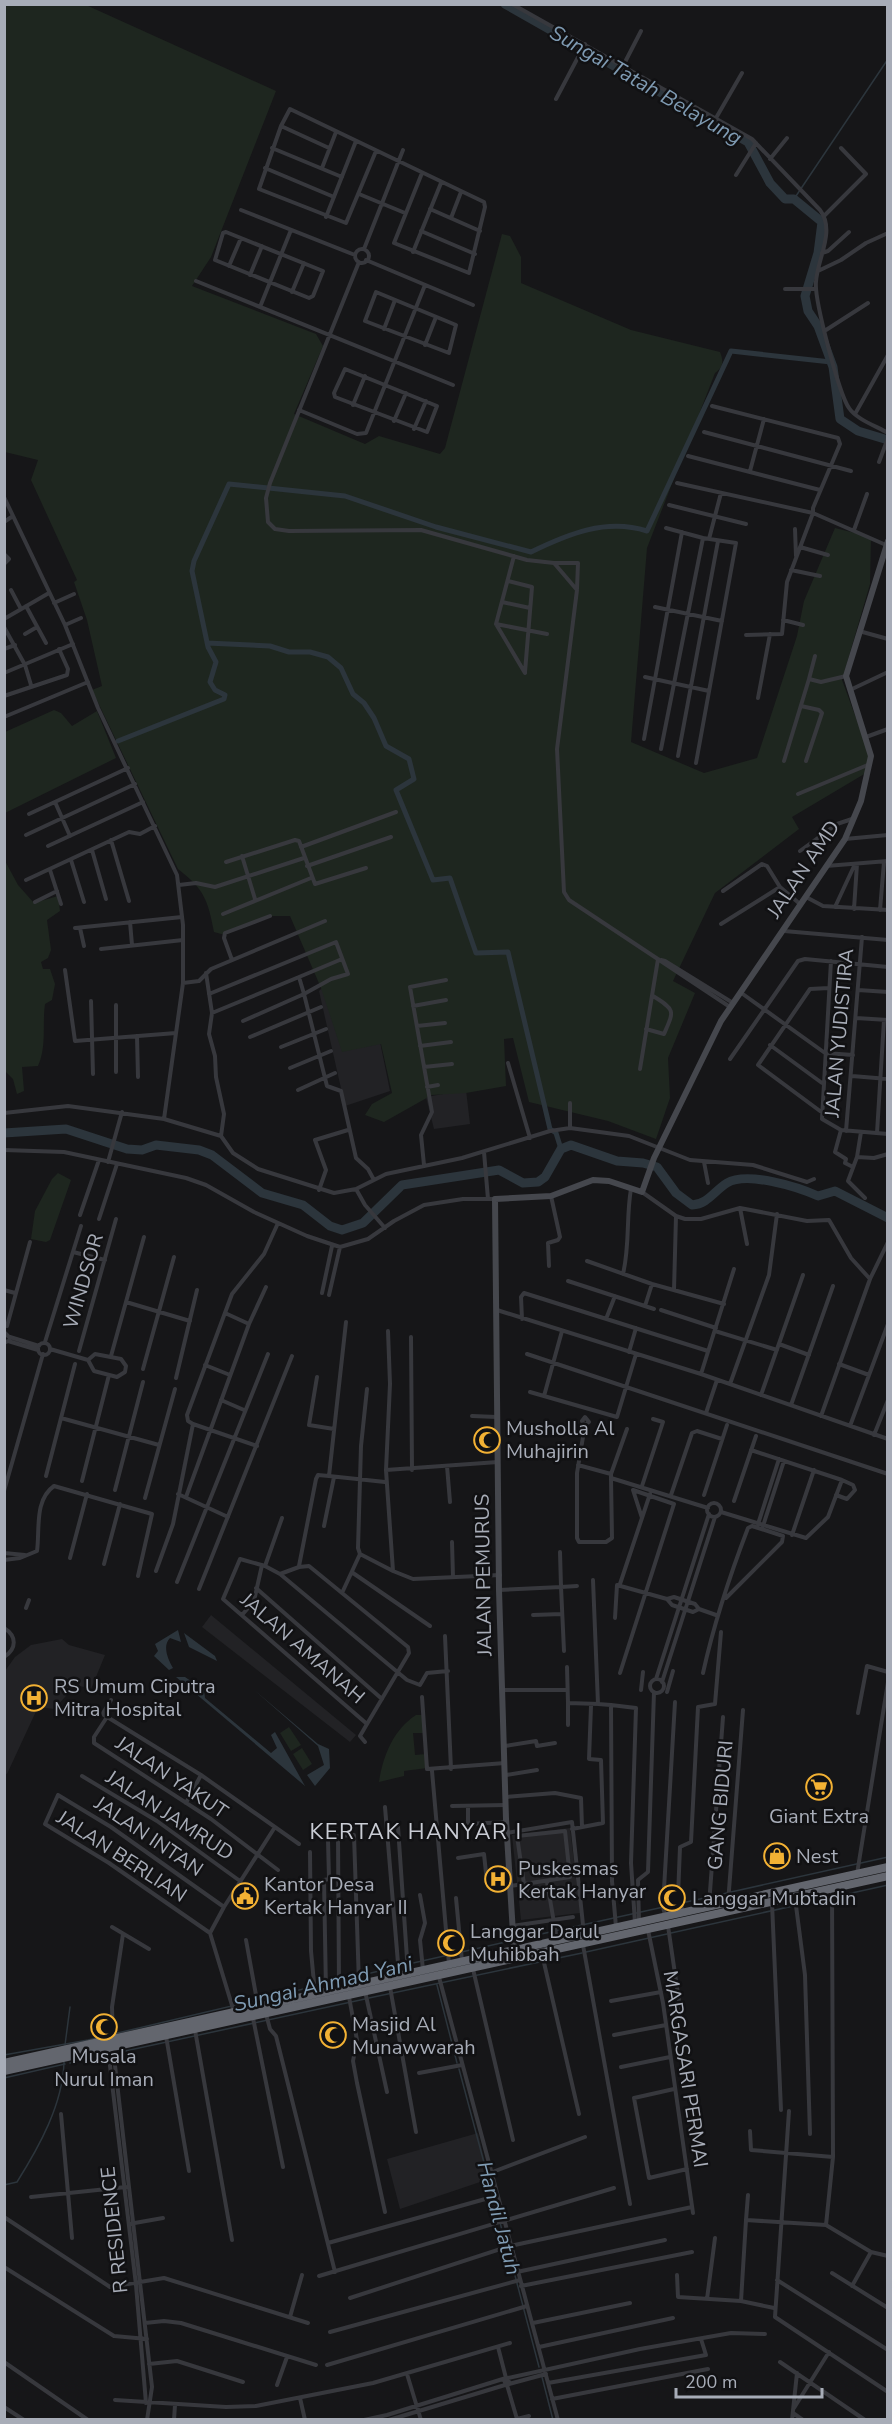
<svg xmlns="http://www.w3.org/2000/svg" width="892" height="2424" viewBox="0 0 892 2424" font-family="'Nunito Sans',sans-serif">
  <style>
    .built { fill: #222225 }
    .green { fill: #1e261f }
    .water { fill: #2c353c }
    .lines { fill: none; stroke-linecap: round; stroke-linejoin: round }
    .stream { stroke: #2c353c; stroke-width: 1.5 }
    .canal { stroke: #2c353c; stroke-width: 5 }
    .river { stroke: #2c353c; stroke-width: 9 }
    .street { stroke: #37383d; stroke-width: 4 }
    .secondary { stroke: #45474d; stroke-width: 6 }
    .highway { stroke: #63666e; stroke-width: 8 }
    .labels { text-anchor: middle; stroke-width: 5; stroke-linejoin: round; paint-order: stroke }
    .street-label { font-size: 20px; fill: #a8adb8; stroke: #111113 }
    .poi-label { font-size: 20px; fill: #a8adb8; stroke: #111113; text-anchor: start }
    .water-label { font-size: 21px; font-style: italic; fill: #7f9bb3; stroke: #111113 }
    .quarter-label { font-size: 22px; letter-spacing: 1.5px; fill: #c9ccd4; stroke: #111113 }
  </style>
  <rect width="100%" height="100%" fill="#161618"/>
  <path class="built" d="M366,973L390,1091L345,1106L319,991L331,979Z
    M466,1090L470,1124L434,1129L426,1097Z
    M211,1615L356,1735L350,1742L202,1627Z
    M62,1639L69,1645L105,1655L91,1689L76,1685L54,1709L38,1707L7,1774L4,1773L5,1671L15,1657L31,1645Z
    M570,1828L580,1913L521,1920L512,1835Z
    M478,2133L489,2179L400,2209L387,2159Z"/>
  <path class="green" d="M5,5H86L276,91L211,257L192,286L316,334L323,346L294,414L365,444L379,436L440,454L445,448L502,234L510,236L521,257V283L631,330L720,352C724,362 723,367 715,373L647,548L631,742L704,773L757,758L797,636L804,601L835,528L871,537L870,584L842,680L870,756L866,773L792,817L799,829L715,893L673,981L695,993L668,1058L670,1098L656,1139L608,1121L529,1102L513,1038L504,1039L506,1086L466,1093L432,1095L384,1122L365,1115L372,1104L392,1093L381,1044L342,1052L321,988L290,916H267L225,935L214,932C208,900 204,889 178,869L92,690L102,686L87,620L74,582L77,580L31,480L38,460L5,452Z
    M54,710L61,713L72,726L97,711L116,758L5,813V732Z
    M4,859L18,885L34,903L58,896L60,911L47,920L51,950L48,958L41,962L43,969H50L55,984L52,1000L45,1004C42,1025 47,1046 38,1066L22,1067L24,1091L17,1094L13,1079L5,1071Z
    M58,1173L71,1180L50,1240L46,1242L31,1239L35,1211L52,1179Z
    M416,1715H422L425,1733H413L415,1755L426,1754L427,1768L404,1771V1776L379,1782C383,1756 393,1730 416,1715Z
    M289,1727L301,1745L291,1751L280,1733Z
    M302,1748L312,1764L303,1770L293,1754Z"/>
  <path class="water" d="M178,1630L181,1642L170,1638C162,1646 168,1659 173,1668L169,1670L154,1656L158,1651L155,1644Z
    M184,1633L215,1656L217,1661L189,1647Z
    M176,1677H185L204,1690L205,1698L271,1753L277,1748L271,1735L275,1732L305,1786Z
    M252,1688L318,1744L329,1749L330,1768L315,1786L307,1775L324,1765L318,1746Z"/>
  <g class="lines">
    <path class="stream" d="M794,199L888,59
      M731,1892L888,1857
      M671,1933L888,1885
      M514,1940L727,1893
      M586,1952L667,1934
      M400,1966L510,1941
      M437,1985L457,2063
      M369,1998L582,1953
      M65,2045L70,2007
      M116,2053L365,1999
      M4,2055L88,2040L396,1967
      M70,2063L107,2054
      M459,2069L506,2245
      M4,2078L65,2064
      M4,2185L17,2182C39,2147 63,2104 64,2062
      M508,2249L539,2367
      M542,2377L553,2420"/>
    <path class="canal" d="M207,643L270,646L289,652H310L328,657L341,668L353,694L364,703L374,718L386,746L409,759L414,779L396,790L433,880L450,878L476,953L508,952L550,1129L556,1133L561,1149
      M118,741L224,699L225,695L215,690L210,682L216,662L208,647L192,571L194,561L229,484L345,496L436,527L531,552C568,534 606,518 647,531L731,351L831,362"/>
    <path class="river" d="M505,4L748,142L770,183L785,199H794L822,222L818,253L805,296L808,311L818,326L833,367L840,419L858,431L888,440
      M4,1133L66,1129L127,1149L142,1150L156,1145L199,1150L212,1155L262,1193L303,1205L330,1226L342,1230L363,1223L402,1185L499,1170L523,1183L538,1182L545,1177L561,1149L571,1145L617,1161L643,1163L657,1167L676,1193L692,1205C708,1204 714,1191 727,1183C747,1171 798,1187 818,1196L835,1191L888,1218"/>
    <path class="street" d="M512,4L752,139L820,210C836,231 817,259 816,282C814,299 839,394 849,408C856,419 876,426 888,433
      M623,66L641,31
      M556,99L585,44
      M716,118L742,73
      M281,126L329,148
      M272,148L342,177
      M376,151L346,223L259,189L281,126L290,109L484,202L485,207L469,273L394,243L422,173
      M770,159L787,138
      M265,168L334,197
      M322,168L336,132
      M736,175L756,143
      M359,194L405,213
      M430,209L480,231
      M241,210L355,255
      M825,215L866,174L841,148
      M326,217L356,141
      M451,218L461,192
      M421,231L475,254
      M226,232L323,271L313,296L309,298L215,260L223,233Z
      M364,249L403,150
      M355 256a7 7 0 1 1 14 0a7 7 0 1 1-14 0Z
      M413,252L441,183
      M822,253L828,251L849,232
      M366,260L473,305
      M359,262L270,483L266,498L268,522L275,529L289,531L421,530L527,560L554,563L577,590L557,749L564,892L569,900L730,1007
      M229,266L241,238
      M818,271L841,260L866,243L888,233
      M250,275L262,246
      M196,281L453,385
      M785,289H816
      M292,292L304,263
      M376,292L456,325L449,353L365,321Z
      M260,307L291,230
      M384,329L395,300
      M826,330L868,303
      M425,345L436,317
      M345,369L437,406L427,432L335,397L334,393Z
      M353,405L365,376
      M712,406L838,438L840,444L813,508V513L886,545
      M299,410L357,434L366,433L425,285
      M855,414L888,355
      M394,421L406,393
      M414,429L426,401
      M704,432L851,471
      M688,456L820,490
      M879,462L888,438
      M750,471L764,419
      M677,483L813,513L787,582L782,634L746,635
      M4,497L65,625L98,708L177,875L183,925V983L164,1119
      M669,505L746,524
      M4,522L13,516
      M666,528L703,538
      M795,529L796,556
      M854,530L867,494
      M709,539L721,493
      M800,547L828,555
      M4,554L9,559L4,564
      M514,556L496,624L525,673
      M555,563H578L577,589
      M791,570L820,576
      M508,581L532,587L525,672
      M11,590L21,609
      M502,602L530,608
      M54,603L74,594
      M26,606L46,643
      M655,607L722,621
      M4,619L49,593
      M783,620L803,625
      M496,624L547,634
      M65,625L81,618
      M4,627L25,665L31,685
      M859,631L888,639
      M25,634L37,627
      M4,649L15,645
      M4,673L73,644
      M645,677L709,691
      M809,679L815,656
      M850,690L888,672
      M4,696L67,675L68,669L59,649
      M758,698L770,634
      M801,706L819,710L822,713L806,761
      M4,717L88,682
      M866,737L888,729
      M644,739L682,532
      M661,749L703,538L736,543L696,763
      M678,756L718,541
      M784,761L809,679L821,682L846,676
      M798,794L870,764
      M55,802L70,836
      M29,814L128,768
      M26,835L135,784
      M845,839L888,835
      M111,840L129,901
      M48,846L143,802
      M301,847L396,812
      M92,850L106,899
      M800,851L837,824L852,819
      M242,856L255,899
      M71,860L84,902
      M226,862L295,840L299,841L315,884L366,868
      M307,866L391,837
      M826,866L888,861
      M50,870L61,904
      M26,880L129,832L140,834L155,826
      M179,885L196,883L215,887L304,858
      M723,891L762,864L767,866L780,887L800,904
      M806,897L823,906L888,910
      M35,902L57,891
      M835,907L855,864
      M854,909L857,864
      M880,910L884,862
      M223,914L311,878
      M130,922L132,945
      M721,924L780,887
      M75,928L182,917
      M80,928L84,946
      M784,931L888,940
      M101,949L183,940
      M232,960L224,938L225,933L270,916
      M661,960L665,961L733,1003
      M831,961L822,1119L841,1130L888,1134
      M65,970L75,1041L176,1033
      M206,973L212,1013L209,1034L215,1056L216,1077L224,1114L221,1136
      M299,977L342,959
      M183,983L199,981L211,969L325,921
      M858,990L888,992
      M740,992L825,1053L853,1055
      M209,994L336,942L348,974L331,979L304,994L327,1086L341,1091L356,1158L368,1169L374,1180
      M91,1001L93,1074
      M116,1005V1072
      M413,1006L446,1000
      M212,1013L299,977L304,994L243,1021
      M856,1018L888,1020
      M417,1026L445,1023
      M646,1029L664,1034C674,1011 676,1010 653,996
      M137,1036L138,1077
      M250,1037L321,1007
      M770,1045L822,1083
      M420,1046L451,1042
      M281,1047L326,1029
      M730,1059L798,961L805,959L888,967
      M508,1063L530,1138
      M424,1067L452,1064
      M290,1068L331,1051
      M640,1069L658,959
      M852,1076L888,1079
      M427,1087L438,1085
      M298,1090L335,1073
      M820,1111L758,1065L810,989L829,988
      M4,1113L68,1106L164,1119L221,1136L233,1153L258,1169L334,1193L356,1189L386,1174L462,1158L550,1131L570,1128L629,1136L690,1160L753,1165L807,1182L814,1179
      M570,1128V1103
      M841,1130L835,1152L846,1159L845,1163L853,1167
      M846,1131L862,937
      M861,1132L857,1157L848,1181L865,1198
      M877,1133L884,1020
      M4,1150L64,1152L186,1178L206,1185L254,1212L307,1236L340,1247L368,1239L394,1221L424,1205L463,1199H494
      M484,1152L488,1199
      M857,1157L874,1158L888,1154
      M108,1162L122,1112
      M704,1162L708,1183
      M424,1165L421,1135L432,1112L410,987L446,980
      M356,1189L365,1205L385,1228
      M319,1190L326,1170L315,1140L348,1130
      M642,1192L676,1216L685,1219H701L740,1208L807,1221L829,1220L851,1258L870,1279
      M740,1208L747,1244
      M80,1215L99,1160
      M99,1219L117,1164
      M73,1252L105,1260
      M587,1261L652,1284L724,1304
      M549,1266L548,1243L558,1240L560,1237L551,1196
      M623,1274C630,1245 626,1217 631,1189
      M568,1281L654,1309
      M4,1290L15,1293
      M674,1290L676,1216
      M322,1293L332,1246
      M329,1295L340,1247
      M126,1302L190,1321
      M645,1306L652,1284
      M497,1310L701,1374L888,1439
      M661,1310L716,1328
      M522,1319L521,1297L524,1293L708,1351
      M606,1319L615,1296
      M346,1322L329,1476L385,1482
      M249,1324L266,1287
      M7,1326L30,1242
      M388,1331L390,1384L386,1470L498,1462
      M715,1331L777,1350
      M4,1332L10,1338
      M10,1337L39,1346
      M411,1337L412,1470
      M45,1342L81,1226
      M4,1343L8,1341L38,1350
      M38 1349a6 6 0 1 1 12 0a6 6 0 1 1-12 0Z
      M779,1344L809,1355
      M50,1349L88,1360
      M79,1351L116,1219
      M629,1352L636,1328
      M95,1354L121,1359L126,1366L125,1372L117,1377L94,1371L88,1360Z
      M527,1354L888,1474
      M111,1356L144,1237
      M839,1364L869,1375
      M205,1365L230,1375
      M143,1369L174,1257
      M701,1374L734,1269
      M317,1377L309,1425L334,1429
      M176,1378L197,1290
      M730,1384L769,1275L777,1214
      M367,1389L361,1446L358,1548L360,1554L393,1571
      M530,1392L617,1417L636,1354
      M761,1395L803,1275
      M544,1396L562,1331
      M221,1400L244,1410
      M791,1405L833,1286
      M706,1413L717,1380
      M472,1416L497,1417
      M821,1416L870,1279L888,1242
      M61,1418L159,1445
      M585,1425L582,1421L585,1417L589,1422L585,1425L577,1473V1538L579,1542H606L612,1538L611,1478
      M850,1426L888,1324
      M874,1435L888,1400
      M257,1446L193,1424L188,1421L187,1415L232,1294L264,1254L278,1223
      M578,1465L611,1474
      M447,1466L450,1502
      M386,1470L393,1571L413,1579L500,1575
      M611,1474V1478L708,1508
      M611,1474L627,1429
      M46,1476L75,1364
      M82,1481L109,1375
      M642,1486L663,1422L653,1419
      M115,1490L143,1382
      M4,1491L43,1354
      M178,1494L228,1517
      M671,1495L692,1433L697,1431L722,1439
      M704,1495L727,1425
      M836,1495L847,1499L855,1490L853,1485L842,1480
      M186,1497L249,1324L225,1313
      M145,1498L175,1389
      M734,1501L756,1436
      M707 1510a7 7 0 1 1 14 0a7 7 0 1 1-14 0Z
      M721,1512L806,1538L828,1517L842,1480L751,1450
      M282,1518L265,1566L280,1574L407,1680L420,1685L427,1673L448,1671
      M758,1524L779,1459
      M324,1526L334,1477
      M763,1526L784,1461
      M792,1535L814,1470
      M452,1542L453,1577
      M4,1553L25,1555
      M70,1558L87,1494
      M4,1560L20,1558L37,1551C40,1530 34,1500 54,1486L152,1514L138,1576
      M104,1564L120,1504
      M265,1566L240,1559L223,1599L367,1724L409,1653L408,1647L309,1566L299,1567L280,1574
      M299,1566L316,1479L318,1475L329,1476
      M156,1571L173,1524L193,1424
      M353,1573L430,1626
      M593,1580L598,1704L611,1705L612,1881L616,1927
      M177,1582L268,1354
      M620,1584L650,1494
      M256,1588L382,1699
      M199,1589L292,1356
      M499,1590L561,1587L560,1552
      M342,1593L360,1554
      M674,1597L695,1604L699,1609L693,1612L672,1605L667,1599Z
      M26,1608L29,1600
      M699,1609L716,1615
      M242,1615L254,1601L262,1565
      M533,1615L562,1614
      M615,1618L617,1585L667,1599
      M4,1628C17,1636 17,1649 4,1657
      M445,1636L451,1769
      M564,1651L561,1587L577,1586
      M567,1667L568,1703L599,1704
      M620,1673L674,1504L633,1490L642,1518
      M703,1673C714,1623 730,1575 748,1528L752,1526L783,1536L782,1542L726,1598
      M656,1679L709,1514
      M650 1686a7 7 0 1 1 14 0a7 7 0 1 1-14 0Z
      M662,1682L715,1517
      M503,1690H567
      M641,1690L643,1672
      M667,1692L673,1671
      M422,1697L427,1769L505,1763
      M111,1700L103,1713L104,1715L201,1775L299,1844
      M611,1705L636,1708L631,1863L635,1923
      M858,1713L867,1666L888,1672
      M107,1717L94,1737V1743L211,1819L278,1870
      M568,1725V1703
      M365,1742L360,1736L367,1724
      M505,1746L536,1741L537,1746L555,1743
      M432,1771L449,1964
      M506,1775L537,1770
      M82,1776L157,1821L240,1881
      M58,1795L45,1824L109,1863L210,1933L234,2012
      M58,1795L111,1827L224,1907
      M506,1797L555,1793L581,1798L582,1827
      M186,1803L201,1775
      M452,1806L506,1805
      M468,1806V1824L506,1822
      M385,1807L399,1975
      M398,1827L408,1973
      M572,1829L603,1823L601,1760L589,1759L591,1706
      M565,1831L570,1877L524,1884L517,1836Z
      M507,1833L572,1822L584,1934
      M310,1852L311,1951L315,1994
      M458,1858L484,1854L486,1873L508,1871
      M486,1873L487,1880
      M857,1874L888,1682
      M547,1882L557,1940
      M510,1886L524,1884
      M832,1889L833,2157L826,2225L871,2252L852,2286
      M420,1895L425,1923L420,1940L423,1970
      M456,1898L462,1961
      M795,1898L805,1975L810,2134
      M728,1903L743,1710
      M772,1903L781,2110
      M709,1905L723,1717
      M683,1912L678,1896L680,1847L691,1842L698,1707L715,1704L721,1632
      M665,1916L663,1906L675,1702
      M639,1922L638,1880L648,1872L654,1692
      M512,1926L573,1917
      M668,1926L680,2008
      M112,1927L149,1949
      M648,1930L663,2003L693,2213
      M210,1933L224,1907L275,1827
      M246,1940L258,2006
      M583,1945L630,2204
      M542,1954L579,2114
      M473,1969L513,2140
      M439,1977L558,2420
      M339,1987L338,1836L354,1835L359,1984
      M390,1987L416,2132
      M326,1991L324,1880L329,1879L328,1840
      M365,1991L387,2092
      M349,1997L357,2040L353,2061L357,2083L385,2212
      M611,2001L661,1992
      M266,2014L270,2029L276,2036L335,2272
      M253,2018L283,2167
      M195,2030L232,2240
      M614,2035L666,2025
      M166,2036L189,2171
      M113,2037L112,2007L123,1934
      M113,2048L152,2387L147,2420
      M108,2049L136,2285L146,2403
      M621,2067L670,2057
      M419,2073L462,2065
      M674,2089L634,2098L649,2178L687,2169
      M789,2111L775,2317L888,2392
      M61,2114L72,2238
      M750,2131L751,2150L833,2157
      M490,2173L585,2137
      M31,2197L126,2187
      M4,2217L110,2287L164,2278L308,2323
      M746,2220L748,2195
      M129,2224L163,2218
      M328,2243L496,2196
      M871,2252L888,2256
      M4,2267L114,2336L147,2339
      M517,2272L665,2240
      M832,2273L888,2308
      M677,2275L678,2297L741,2301L774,2308
      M319,2276L614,2188
      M777,2280L888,2350
      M521,2286L692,2252
      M350,2298L510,2246L692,2207
      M707,2299L715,2238
      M741,2301L746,2220L826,2225
      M290,2317L302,2275
      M145,2323L164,2321L181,2323L316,2365
      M533,2323L630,2303
      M330,2332L520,2280
      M498,2347L506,2378
      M539,2347L673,2318
      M4,2362L88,2420
      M780,2362L865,2420
      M149,2364L177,2361L243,2382
      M327,2365L527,2306
      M407,2374L421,2420
      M508,2378L640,2349L731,2333L765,2334
      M548,2383L706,2355L701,2339
      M509,2384L546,2374
      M277,2385L287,2357
      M507,2385L517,2419
      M300,2398L305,2420
      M552,2399L708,2369
      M115,2400L226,2407L256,2406L373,2383L510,2343
      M4,2407L24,2420
      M794,2408L829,2352
      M793,2413L803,2420
      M517,2419L529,2416
      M174,2420L175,2405
      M364,2420L387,2415L506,2378L510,2383L506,2385L504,2380
      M389,2420L505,2385
      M792,2420L797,2373"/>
    <path class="secondary" d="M514,1950L506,1819L499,1590L495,1199L551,1196L593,1180L609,1181L642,1192L654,1158L721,1021L845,839L861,801L871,756L846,676L888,541"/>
    <path class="highway" d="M4,2063L888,1867
      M4,2071L888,1876"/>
  </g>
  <defs>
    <g id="mosque-ring" transform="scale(1.35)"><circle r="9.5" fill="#111113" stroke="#f2b134" stroke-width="1.5"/><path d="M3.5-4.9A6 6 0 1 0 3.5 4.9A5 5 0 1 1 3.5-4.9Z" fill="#f2b134"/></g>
    <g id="hospital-ring" transform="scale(1.35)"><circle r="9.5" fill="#111113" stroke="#f2b134" stroke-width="1.5"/><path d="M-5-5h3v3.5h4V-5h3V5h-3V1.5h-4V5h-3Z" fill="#f2b134"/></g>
    <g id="supermarket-ring" transform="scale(1.35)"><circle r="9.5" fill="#111113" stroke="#f2b134" stroke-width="1.5"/><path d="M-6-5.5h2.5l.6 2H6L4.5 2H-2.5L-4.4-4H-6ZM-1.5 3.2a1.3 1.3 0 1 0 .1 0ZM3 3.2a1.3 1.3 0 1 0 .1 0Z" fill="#f2b134"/></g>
    <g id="shop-ring" transform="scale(1.35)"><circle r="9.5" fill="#111113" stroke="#f2b134" stroke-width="1.5"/><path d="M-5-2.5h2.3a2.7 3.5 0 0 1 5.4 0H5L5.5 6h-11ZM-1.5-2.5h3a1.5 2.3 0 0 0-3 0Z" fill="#f2b134"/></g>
    <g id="civic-ring" transform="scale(1.35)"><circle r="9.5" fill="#111113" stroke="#f2b134" stroke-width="1.5"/><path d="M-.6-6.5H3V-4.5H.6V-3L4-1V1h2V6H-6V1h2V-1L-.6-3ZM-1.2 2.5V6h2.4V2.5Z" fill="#f2b134"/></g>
  </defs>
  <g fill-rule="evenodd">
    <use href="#mosque-ring" x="487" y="1440"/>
    <use href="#hospital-ring" x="34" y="1698"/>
    <use href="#supermarket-ring" x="819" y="1787"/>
    <use href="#shop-ring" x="777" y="1856"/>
    <use href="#hospital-ring" x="498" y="1879"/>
    <use href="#civic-ring" x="245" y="1896"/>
    <use href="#mosque-ring" x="672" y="1898"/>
    <use href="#mosque-ring" x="451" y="1943"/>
    <use href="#mosque-ring" x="104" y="2027"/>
    <use href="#mosque-ring" x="333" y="2035"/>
  </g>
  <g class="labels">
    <g class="street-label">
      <text transform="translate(803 869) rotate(-56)" y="7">JALAN AMD</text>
      <text transform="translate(839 1033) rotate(-85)" y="7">JALAN YUDISTIRA</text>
      <text transform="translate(83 1281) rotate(-74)" y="7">WINDSOR</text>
      <text transform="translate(483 1575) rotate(-91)" y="7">JALAN PEMURUS</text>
      <text transform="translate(303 1648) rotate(41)" y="7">JALAN AMANAH</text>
      <text transform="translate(172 1777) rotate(34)" y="7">JALAN YAKUT</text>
      <text transform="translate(720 1805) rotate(-85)" y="7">GANG BIDURI</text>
      <text transform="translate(170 1815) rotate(33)" y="7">JALAN JAMRUD</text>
      <text transform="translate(149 1836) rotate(34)" y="7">JALAN INTAN</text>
      <text transform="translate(122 1856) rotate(33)" y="7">JALAN BERLIAN</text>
      <text transform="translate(686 2069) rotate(81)" y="7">MARGASARI PERMAI</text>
      <text transform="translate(114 2230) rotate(-96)" y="7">R RESIDENCE</text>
    </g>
    <g class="poi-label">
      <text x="506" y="1435">Musholla Al<tspan x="506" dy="23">Muhajirin</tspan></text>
      <text x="54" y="1693">RS Umum Ciputra<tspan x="54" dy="23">Mitra Hospital</tspan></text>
      <text x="819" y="1823" text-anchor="middle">Giant Extra</text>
      <text x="796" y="1863">Nest</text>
      <text x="518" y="1875">Puskesmas<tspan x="518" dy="23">Kertak Hanyar</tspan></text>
      <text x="264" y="1891">Kantor Desa<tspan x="264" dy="23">Kertak Hanyar II</tspan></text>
      <text x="692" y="1905">Langgar Mubtadin</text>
      <text x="470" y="1938">Langgar Darul<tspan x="470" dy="23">Muhibbah</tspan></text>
      <text x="352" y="2031">Masjid Al<tspan x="352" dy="23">Munawwarah</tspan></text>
      <text x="104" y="2063" text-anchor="middle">Musala<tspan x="104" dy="23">Nurul Iman</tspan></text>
    </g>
    <g class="water-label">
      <text transform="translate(646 85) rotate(30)" y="7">Sungai Tatah Belayung</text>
      <text transform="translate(323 1984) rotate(-13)" y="7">Sungai Ahmad Yani</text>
      <text transform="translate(499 2218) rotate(75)" y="7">Handil Jatuh</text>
    </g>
    <g class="quarter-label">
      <text x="416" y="1839">KERTAK HANYAR I</text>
    </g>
  </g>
  <rect width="892" height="2424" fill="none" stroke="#a8adb8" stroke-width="12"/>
  <path d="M676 2388v9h146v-9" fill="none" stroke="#a8adb8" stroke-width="3"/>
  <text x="685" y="2388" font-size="18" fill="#a8adb8" stroke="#111113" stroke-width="4.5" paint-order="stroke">200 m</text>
</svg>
